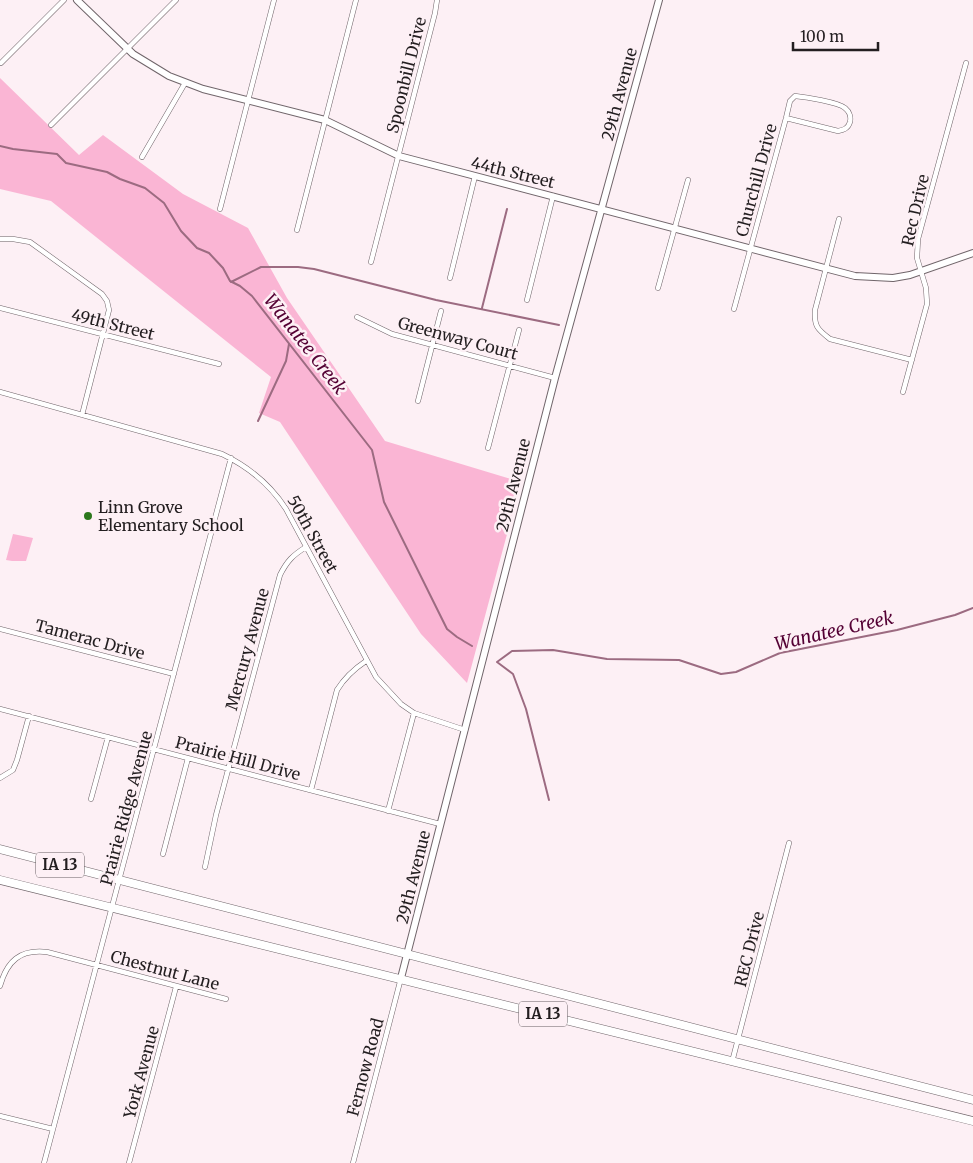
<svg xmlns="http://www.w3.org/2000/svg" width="973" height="1163" viewBox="0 0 973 1163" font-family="Merriweather,serif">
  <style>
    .green { fill: #fab5d4 }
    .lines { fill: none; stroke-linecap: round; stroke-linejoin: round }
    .stream { stroke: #9c6b81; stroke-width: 2 }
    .street-casing { stroke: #70656a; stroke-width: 5.5 }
    .secondary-casing { stroke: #70656a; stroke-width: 8 }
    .highway-casing { stroke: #70656a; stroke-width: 9 }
    .street { stroke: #fff; stroke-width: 4.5 }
    .secondary { stroke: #fff; stroke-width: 6 }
    .highway { stroke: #fff; stroke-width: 8 }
    .poi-dot { fill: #2c771c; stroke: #fdf0f5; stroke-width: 2 }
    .labels { text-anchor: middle; stroke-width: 5; stroke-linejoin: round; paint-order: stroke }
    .shield { fill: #fdf0f5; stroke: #645d60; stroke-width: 1 }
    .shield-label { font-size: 15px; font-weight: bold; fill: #231e20 }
    .street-label { font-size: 16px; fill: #231e20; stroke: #fdf0f5 }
    .poi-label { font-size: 16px; fill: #231e20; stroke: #fdf0f5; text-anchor: start }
    .water-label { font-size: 18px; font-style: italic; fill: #540134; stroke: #fdf0f5 }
  </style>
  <rect width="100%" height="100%" fill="#fdf0f5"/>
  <path class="green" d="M0,78L79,155L103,135L183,194L248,228L287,298L385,441L521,482L467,683L421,634L280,422L259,413L271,377L51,201L0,189Z
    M13,534L33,538L26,561H12L6,560Z"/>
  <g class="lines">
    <path class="stream" d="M0,146L13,149L57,154L66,163L107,172L120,179L145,188L164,203L181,231L197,248L209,253L223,268L230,281L240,286L252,296L372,450L384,502L447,629L457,637L472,646
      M231,282L261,267H298L314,269L436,300L559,325
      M482,308L507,209
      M258,421L286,361L289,344
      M549,800L526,709L513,674L497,662L512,651L553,650L607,659L679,660L721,674L736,672L780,653L897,630L955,615L973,608"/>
    <g class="street-casing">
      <path id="street" d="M1,63L64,0
        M51,125L176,0
        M142,157L185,83
        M220,209L274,0
        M839,219L815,310C814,326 817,329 830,339L912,360
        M297,230L356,0
        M0,239H13L30,242L102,294L107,301L109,310L82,415
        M371,262L435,13L437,0
        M450,278L475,176
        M658,288L688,180
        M527,300L553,196
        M0,308L219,364
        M734,309L786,118L790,101L795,96C805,97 838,102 845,108C850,112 851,118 850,122C848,129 843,130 838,131L786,118
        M357,317L392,334L555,378
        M0,392L222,454C249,467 270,484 286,509L376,677L401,704L414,713L465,730
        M903,392L927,304L926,288L917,258L918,239L966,63
        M418,401L441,311
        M488,448L519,330
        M0,629L174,674
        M0,709L440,824
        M0,778L13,770L17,760L29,716
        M311,790L337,690C345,677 354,669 366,661
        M91,799L108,737
        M388,811L414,713
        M163,854L188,758
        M205,867L216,815L280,575C287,561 293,555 306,547
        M0,986C7,961 20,949 47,952L226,999
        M732,1062L789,843
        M0,1116L53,1129
        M44,1163L231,458
        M129,1163L176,987
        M353,1163L401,978"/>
    </g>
    <g class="secondary-casing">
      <path id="secondary" d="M77,0L133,54L169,76L203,89L325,120L399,156L855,276L893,278L910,275L973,253
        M401,978L555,378L659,0"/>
    </g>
    <g class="highway-casing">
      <path id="highway" d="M0,849L973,1100
        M0,880L973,1121"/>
    </g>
    <use href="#street" class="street"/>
    <use href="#secondary" class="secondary"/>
    <use href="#highway" class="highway"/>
  </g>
  <circle class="poi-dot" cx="88" cy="516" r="5"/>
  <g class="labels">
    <g class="shield">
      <rect x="36" y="852.5" width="48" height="25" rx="4"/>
      <rect x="519" y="1001.5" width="48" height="25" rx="4"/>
    </g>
    <g class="shield-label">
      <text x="60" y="870">IA 13</text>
      <text x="543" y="1019">IA 13</text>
    </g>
    <g class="street-label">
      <text transform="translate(406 75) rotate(-76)" y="6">Spoonbill Drive</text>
      <text transform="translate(619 94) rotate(-75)" y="6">29th Avenue</text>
      <text transform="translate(513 172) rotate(14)" y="6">44th Street</text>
      <text transform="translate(756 180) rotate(-75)" y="6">Churchill Drive</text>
      <text transform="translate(915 210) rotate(-77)" y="6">Rec Drive</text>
      <text transform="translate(113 324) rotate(14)" y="6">49th Street</text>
      <text transform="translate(458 338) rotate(15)" y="6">Greenway Court</text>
      <text transform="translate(513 485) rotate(-76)" y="6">29th Avenue</text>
      <text transform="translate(313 534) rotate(61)" y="6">50th Street</text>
      <text transform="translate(90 639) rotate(15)" y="6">Tamerac Drive</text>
      <text transform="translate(247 649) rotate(-75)" y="6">Mercury Avenue</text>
      <text transform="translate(238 758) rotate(15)" y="6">Prairie Hill Drive</text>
      <text transform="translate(126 808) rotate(-75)" y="6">Prairie Ridge Avenue</text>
      <text transform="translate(413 877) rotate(-76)" y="6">29th Avenue</text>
      <text transform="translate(749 949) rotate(-76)" y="6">REC Drive</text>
      <text transform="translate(165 970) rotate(15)" y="6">Chestnut Lane</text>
      <text transform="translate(365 1067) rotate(-75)" y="6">Fernow Road</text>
      <text transform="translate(141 1072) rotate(-75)" y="6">York Avenue</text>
    </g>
    <g class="poi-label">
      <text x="98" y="513">Linn Grove<tspan x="98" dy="18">Elementary School</tspan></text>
    </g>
    <g class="water-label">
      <text transform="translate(305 344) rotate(52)" y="6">Wanatee Creek</text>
      <text transform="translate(834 631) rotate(-13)" y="6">Wanatee Creek</text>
    </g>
  </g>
  <path d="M793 42v8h85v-8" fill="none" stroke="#231e20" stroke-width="2.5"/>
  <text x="800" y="42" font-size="15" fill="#231e20" stroke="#fdf0f5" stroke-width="4" paint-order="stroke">100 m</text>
</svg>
